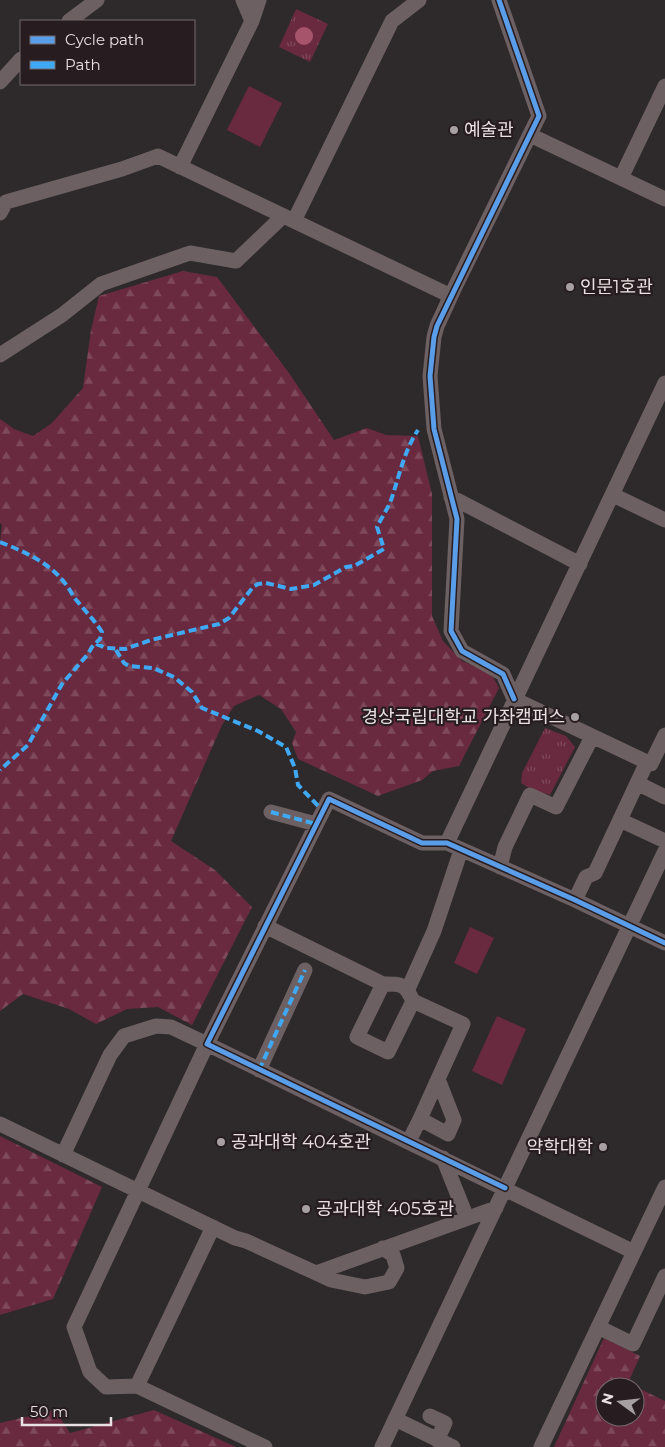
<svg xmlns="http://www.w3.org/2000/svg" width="665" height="1447" viewBox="0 0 665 1447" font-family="Montserrat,'Noto Sans KR',sans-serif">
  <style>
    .green { fill: #692a3f }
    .forest { fill: url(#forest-firs); fill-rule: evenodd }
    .park { fill: url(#park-tufts) }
    .water { fill: #a5546c }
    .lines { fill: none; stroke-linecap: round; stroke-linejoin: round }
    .minor { stroke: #6c6063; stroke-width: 15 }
    .quiet { stroke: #3fa9f5; stroke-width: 4; stroke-dasharray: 8 4; stroke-linecap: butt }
    .cycleway-casing { stroke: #271c1f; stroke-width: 8 }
    .cycleway { stroke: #5a9eea; stroke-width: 5 }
    .poi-dot { fill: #a7a0a2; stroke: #271c1f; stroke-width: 2 }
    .labels { text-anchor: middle; stroke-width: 4.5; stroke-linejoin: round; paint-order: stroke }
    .poi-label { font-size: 18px; fill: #e8e0e2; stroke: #271c1f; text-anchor: start }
  </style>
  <defs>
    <pattern id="forest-firs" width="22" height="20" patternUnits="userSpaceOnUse" patternTransform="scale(1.25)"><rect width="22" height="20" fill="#692a3f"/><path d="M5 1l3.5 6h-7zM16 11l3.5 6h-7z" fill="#7e495a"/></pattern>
    <pattern id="park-tufts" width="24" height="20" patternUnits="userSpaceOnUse" patternTransform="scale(1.25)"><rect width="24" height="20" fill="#692a3f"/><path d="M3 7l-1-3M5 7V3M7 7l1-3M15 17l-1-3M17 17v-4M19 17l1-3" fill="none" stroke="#7e495a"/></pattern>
  </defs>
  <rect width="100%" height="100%" fill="#2e292a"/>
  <path class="green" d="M249,86L282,103L260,147L227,130Z
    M470,927L494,938L477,974L454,963Z
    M497,1016L526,1029L502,1085L472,1071Z"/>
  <path class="forest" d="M183,271L217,277L289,373L334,440L367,428L386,435L418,436L432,494V616L443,641L462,661L491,673L499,688L459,766L433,771L422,780L378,796L298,759L292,743L296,732L281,709L259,695L234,706L222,725L171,841L215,870L252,907L192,1025L158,1007L127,1009L96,1024L69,1009L23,994L0,1011V542L2,525L0,523V419L14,429L33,436L52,423L83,388L91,330L99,296Z
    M0,1136L102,1187L53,1299L0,1315Z
    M604,1338L640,1356L628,1383L665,1401V1447H554ZM605,1387H635V1417H605Z
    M55,1410L70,1433L154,1410L236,1447H0V1423Z"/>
  <path class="park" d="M296,9L328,24L310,62L279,47Z
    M545,728L566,736L575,747L550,795L531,789L521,783L522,773Z"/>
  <path class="water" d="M295 36a9 9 0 1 1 18 0a9 9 0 1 1-18 0Z"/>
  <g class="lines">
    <path class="minor" d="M499,0L539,116L454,289L437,326L434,337L430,376L434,429L457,519L451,631L462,651L503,674L514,699L651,764L665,735
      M69,21L97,0
      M252,21L259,0
      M0,82L21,59
      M530,135L665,199
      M180,167L252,21L243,0
      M621,178L665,86
      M0,213L6,202L122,169L158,156L451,296
      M294,221L392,21L419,0
      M0,355L62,315L101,284L190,253L236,261L283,216
      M613,495L665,520
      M451,497L580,564
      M637,783L665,797
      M271,812L316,824
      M620,820L665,841
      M447,843L665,383
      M500,867L505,847L530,795L556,807L592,737
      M575,900L586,877L595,873L647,762
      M265,926L383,984C401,984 405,983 413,1001L388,1052L357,1037L383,984
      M408,989L434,931L461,850
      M259,1070L305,970
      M420,1119L438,1079
      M0,1124L235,1238L246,1241L316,1273L496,1208
      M409,1141L420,1119L448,1134L454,1120L438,1079L463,1024L413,1001
      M63,1155L110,1055L124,1036L156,1026L171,1027L207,1044L74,1327L90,1372L106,1387L137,1386L265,1447
      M443,1158L467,1218
      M634,1252L207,1044L329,799L422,843H447L575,900L665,943
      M316,1273L331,1280L365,1287L389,1282L397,1268L393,1255L383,1248
      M598,1327L633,1344L665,1276
      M137,1386L213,1227
      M430,1416L445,1423L437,1440
      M395,1419L453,1447
      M382,1447L665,851
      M541,1447L665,1187"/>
    <path class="quiet" d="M0,542C25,552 51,563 67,586C71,591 73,597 78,602C86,612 95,621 102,632L100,639L92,647L88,654L62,684L28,745L0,770
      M96,644L106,648L125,649L151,640L219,624L229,618L253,587L258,584L266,583L291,589L314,585L346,567L354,566L384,549L377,527C381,519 386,511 390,503C399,478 403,453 418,430
      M116,650L124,663L129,666L153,668L174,677L192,692L202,708L258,731L286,747L295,768L298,785L323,811
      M271,812L316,824
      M259,1070L305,970"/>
    <g class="cycleway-casing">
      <path id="cycleway" d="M499,0L539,116L437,326L434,337L430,376L434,429L457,519L451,631L462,651L503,674L514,699
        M505,1188L207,1044L329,799L422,843H447L575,900L665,943"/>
    </g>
    <use href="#cycleway" class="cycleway"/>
  </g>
  <g class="poi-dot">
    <circle cx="454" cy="130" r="5"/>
    <circle cx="570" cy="287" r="5"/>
    <circle cx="575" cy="717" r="5"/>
    <circle cx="221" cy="1142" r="5"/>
    <circle cx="603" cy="1147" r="5"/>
    <circle cx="306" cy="1209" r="5"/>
  </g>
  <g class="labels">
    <g class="poi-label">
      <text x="464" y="136">예술관</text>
      <text x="580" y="293">인문1호관</text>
      <text x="565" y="723" text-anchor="end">경상국립대학교 가좌캠퍼스</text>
      <text x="231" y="1148">공과대학 404호관</text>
      <text x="593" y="1153" text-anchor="end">약학대학</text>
      <text x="316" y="1215">공과대학 405호관</text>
    </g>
  </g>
  <rect x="20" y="20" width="175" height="65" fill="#271c1f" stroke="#746a6d"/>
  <rect x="30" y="36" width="25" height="8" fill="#5a9eea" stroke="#746a6d"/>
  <text x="65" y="45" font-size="15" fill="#e8e0e2">Cycle path</text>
  <rect x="30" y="61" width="25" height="8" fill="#3fa9f5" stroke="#746a6d"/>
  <text x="65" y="70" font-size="15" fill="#e8e0e2">Path</text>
  <g transform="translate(620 1402) rotate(285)"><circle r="24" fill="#271c1f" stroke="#746a6d"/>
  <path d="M0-4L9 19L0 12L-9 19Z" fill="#a7a0a2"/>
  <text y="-8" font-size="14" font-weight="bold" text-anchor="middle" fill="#e8e0e2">N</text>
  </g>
  <path d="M22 1417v8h89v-8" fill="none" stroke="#e8e0e2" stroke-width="2.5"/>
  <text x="30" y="1417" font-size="15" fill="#e8e0e2" stroke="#271c1f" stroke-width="4" paint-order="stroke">50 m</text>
</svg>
